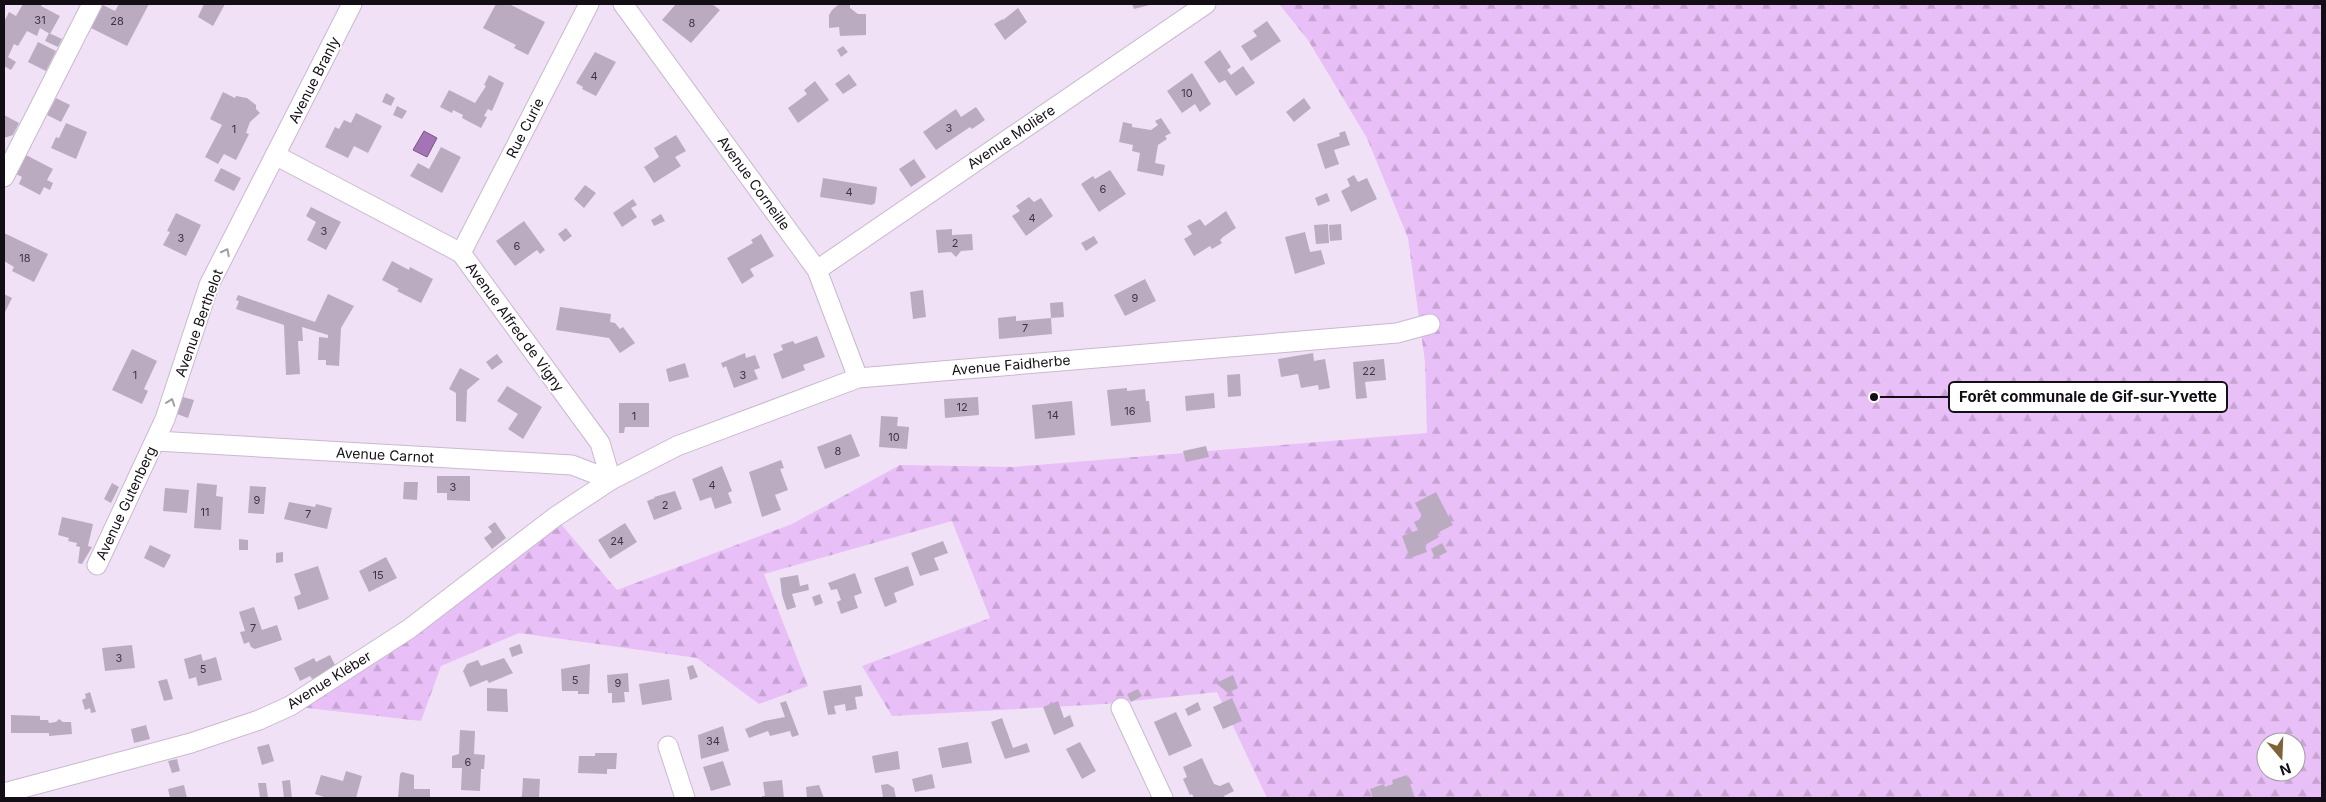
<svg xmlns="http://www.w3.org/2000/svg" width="2326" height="802" viewBox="0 0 2326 802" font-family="Inter,sans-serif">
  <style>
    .forest { fill: url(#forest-firs); fill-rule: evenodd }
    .water { fill: #a474b6; stroke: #785586 }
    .building { fill: #bbabc1 }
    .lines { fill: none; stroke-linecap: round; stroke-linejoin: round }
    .street-casing { stroke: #c9b9cf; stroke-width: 21 }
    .street { stroke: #fff; stroke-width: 19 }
    .oneway { stroke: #a19ea1 }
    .labels { text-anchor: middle; stroke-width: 4; stroke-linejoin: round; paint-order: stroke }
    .number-label { font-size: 11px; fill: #3d3440 }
    .street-label { font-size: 14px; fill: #130d15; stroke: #fff }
    .leader { fill: none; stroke: #130d15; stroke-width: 2 }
    .callout-dot { fill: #130d15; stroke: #fff; stroke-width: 2 }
    .callout { fill: #fff; stroke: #130d15; stroke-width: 2 }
    .callout-label { font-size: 15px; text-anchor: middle; font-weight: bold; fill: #130d15 }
  </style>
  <defs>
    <pattern id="forest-firs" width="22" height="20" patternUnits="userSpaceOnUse" patternTransform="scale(1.25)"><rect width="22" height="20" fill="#e8bff7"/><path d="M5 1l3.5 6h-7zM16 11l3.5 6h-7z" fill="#c6a3d3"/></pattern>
  </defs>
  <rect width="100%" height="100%" fill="#f1e1f7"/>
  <path class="forest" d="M1279,4H2322V798H1267L1217,692L1105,704L892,716L862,666L990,618L952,521L764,574L808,686L759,704L697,658L519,633L441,666L421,721L290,706L555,517L617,590L792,524L900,465L1014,467L1427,433L1425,362L1408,238L1367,138L1308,40ZM2266,742H2296V772H2266Z"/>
  <path class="water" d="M424,131L437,138L427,157L413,150Z"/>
  <path class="building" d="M23,4H42L41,6L60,16L50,34L40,28L37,36L27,31L18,46L14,44L8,57L16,62L11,70L4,66V22L9,12L16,16Z
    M119,4H149L127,46L91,28L103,5L115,11Z
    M204,4H225L213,26L198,17Z
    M496,4H509L545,22L528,55L514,48L516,45L483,28Z
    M676,4H712L720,10L691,43L662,20Z
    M850,4V8L858,14H866V35L840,36L839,27L829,28V15L832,10L838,5Z
    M1132,4H1153L1134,9Z
    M1018,8L1027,22L1005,40L994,24L1003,19V20Z
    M1267,21L1281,41L1251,61L1241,46L1257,36L1253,31Z
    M49,33L62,39L58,47L45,41Z
    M38,42L56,51L46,71L28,62Z
    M843,46L848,52L841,57L837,50Z
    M1220,50L1231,67L1227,70L1231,75L1243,66L1255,83L1236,96L1225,80L1219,83L1204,62Z
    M595,52L616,62L596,96L582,89L583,87L576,83Z
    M1192,73L1211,104L1200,112L1195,104L1182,113L1167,91Z
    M849,74L857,85L843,94L835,84Z
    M489,75L504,83L492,111L488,109L484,116L487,117L481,128L462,118L463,115L453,110L452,113L440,107L449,90L475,103L486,86L484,85Z
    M815,81L829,100L798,123L788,108L807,94L804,90Z
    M223,92L235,98L236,96L247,98L256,105V109L260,113L250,122L246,133L249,134L236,160L224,154L218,164L205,157L222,125L210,119Z
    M386,93L395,98L391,106L382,102Z
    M56,98L70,105L61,122L47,115Z
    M1304,98L1311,108L1294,122L1286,112Z
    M397,106L407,111L402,119L393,115Z
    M976,107L985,120L972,129L970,127L936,150L923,132L956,109L961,117Z
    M356,113L382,126L368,153L354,146L348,158L325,147L335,127L339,129L344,120L351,123Z
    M4,115L19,123L13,135L4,138Z
    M1161,118L1171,133L1165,136L1167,139L1158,145L1155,163L1165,165L1163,176L1137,171L1140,153L1132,151L1133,145L1119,142L1123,122L1132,124V127L1151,130L1158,125L1155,121Z
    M66,123L87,132L76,159L51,148L56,137L59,138Z
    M1345,131L1350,145L1334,150L1339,164L1325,169L1317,144L1340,136L1339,133Z
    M676,135L686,151L675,157L681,166L654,183L644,167L659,157L654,148Z
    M441,147L461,157L442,193L410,176L418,163L429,169Z
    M26,155L53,169L47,180L53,183L50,190L44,187L40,195L19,184L22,177L16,174Z
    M914,159L926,177L911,187L899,169Z
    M221,168L241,178L234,191L214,181Z
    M1110,170L1126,194L1099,212L1081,184L1093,176L1095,179Z
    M1354,175L1358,182L1367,178L1377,199L1351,212L1341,191L1350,186L1347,179Z
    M823,178L877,187L875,203L872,205L820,197Z
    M585,185L596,193L584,208L574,199Z
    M1327,193L1330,201L1318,206L1315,198Z
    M1029,197L1034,202L1041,198L1053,216L1026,236L1012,216L1020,211L1016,206Z
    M633,199L637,205L631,208L637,217L622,227L613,213Z
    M311,207L341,222L326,250L307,240L316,222L306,216Z
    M1226,211L1236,228L1223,237L1220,240L1222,243L1212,249L1210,246L1194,256L1184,239L1192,234L1187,226L1200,219L1205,226Z
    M176,213L201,225L186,256L163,245L170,232L167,231Z
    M661,214L665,221L654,226L651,220Z
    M524,221L545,250L540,254L537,250L515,266L496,241Z
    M1328,224L1329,243L1316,244L1314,225Z
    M1341,224L1342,240L1330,241L1329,225Z
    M566,228L572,236L564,242L558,234Z
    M952,229V235L972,234L973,250L961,251L956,257L951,252L938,253L936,230Z
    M1305,232L1310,252L1321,250L1325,264L1295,274L1285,237Z
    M4,233L48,254L34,282L12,271L14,267L4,261Z
    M761,234L774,256L750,269L754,276L742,284L727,258L753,243L751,240Z
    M1094,236L1098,243L1086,251L1081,243Z
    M392,261L409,270L410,267L433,279L421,303L397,291L399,289L382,280Z
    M1145,279L1156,301L1125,316L1114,295Z
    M923,290L926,317L913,319L910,292Z
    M4,294L12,298L4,314Z
    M328,294L354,306L341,328L339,366L326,365V360H318L319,337L328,338V335L302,327L303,341H298L300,374L286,375L284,325L236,309L239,301L236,300L238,295L315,322Z
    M1063,302L1064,317L1051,318L1050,303Z
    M560,307L611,314L610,322L615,323L620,329L623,327L635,343L620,353L609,338L556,330Z
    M1016,316V321L1051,318L1052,334L999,339L998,318Z
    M817,336L825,357L803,365L805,370L782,379L773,354L783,350L781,345L793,341L795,344Z
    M132,349L157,361L144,389L148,391L142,404L112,390Z
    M745,353L746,358L755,355L760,368L754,370L758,379L734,388L726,366L723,368L721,363Z
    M1313,353L1314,361L1325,359L1330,388L1319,390L1318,385L1301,388L1298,374L1281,377L1278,359Z
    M497,354L503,362L492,370L486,362Z
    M1384,359L1386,380L1365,382L1367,398L1356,399L1353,362Z
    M685,363L689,377L669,382L666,369Z
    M460,368L480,379L467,390L466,422L456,421V393L449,389Z
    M1240,374L1241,396L1228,397L1227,375Z
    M507,386L542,407L523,439L508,429L518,414L497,401Z
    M1127,388V391L1145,389L1146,401H1149L1151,422L1111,426L1107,390Z
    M1214,393L1215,408L1186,411L1185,396Z
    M183,397L194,400L188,418L177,414Z
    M978,397L979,415L945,418L944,399Z
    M1072,401L1075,435L1035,439L1032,405Z
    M619,403H649V427H625L624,433H619Z
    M881,416L898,417L897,426L909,427L907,449L879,447Z
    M851,434L860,456L825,469L817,447Z
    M1206,446L1209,457L1186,462L1183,451Z
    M781,460L784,468L780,469L788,490L775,495L781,510L762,517L749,472Z
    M722,466L732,491L728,493L732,503L715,509L711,497L700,501L692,479Z
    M437,476H470V501L447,500V493H437Z
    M404,482H418L417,500L403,499Z
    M112,483L119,487L111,503L104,499Z
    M197,483L217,485L216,496L223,497L221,530L194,528Z
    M250,486L266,487L264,514L248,513Z
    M165,488L189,490L187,513L163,511Z
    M675,491L682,509L654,520L647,501L655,498L654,497Z
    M1436,492L1453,525L1437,533L1439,537L1425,545L1427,552L1410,558L1402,536L1418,530L1414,522L1423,518L1415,503Z
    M289,502L315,507L316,504L332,508L327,529L284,519Z
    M62,517L93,524L88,546L92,547L82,564L78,563L80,547L76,546L77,543L68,541L69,538L58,535Z
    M495,522L506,538L492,549L484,538L492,532L488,527Z
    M625,523L637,542L610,559L598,540Z
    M239,539L248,540V550H239Z
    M943,541L948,553L934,558L939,570L920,576L911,553Z
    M1442,543L1447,552L1435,558L1431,549Z
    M150,545L171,555L164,568L144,558Z
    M283,552V562L276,563V553Z
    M386,557L397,578L369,592L359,571Z
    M318,566L329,599L298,610L294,597L301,594L294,574Z
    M908,566L914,585L894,593L897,602L885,607L874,578Z
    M855,573L862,593L854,596L858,608L841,614L837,602L841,600L837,589L831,590L828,583Z
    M798,575L800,586L808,584L809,590L792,594L796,607L787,610L782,595L780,578Z
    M820,594L823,603L815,606L812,597Z
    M254,607L262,630L277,625L282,640L255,649L251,647L249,642L244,644L240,632L245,631L239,612Z
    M520,644L523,653L512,657L509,648Z
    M132,645L135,668L105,671L102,648Z
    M201,654L203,661L216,657L222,680L198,686L196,677L189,679L184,659Z
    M330,655L336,667L312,679L310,676L300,681L294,668L314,658L316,662Z
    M504,658L513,673L489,683L487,680L470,687L463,671L467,664L478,660L481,666Z
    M590,664L589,694H578V691H562L561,669Z
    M693,665L698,677L690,680L687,667Z
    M628,673L629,692H624L625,702L612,703V693H608L607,675Z
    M1233,675L1238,688L1228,693L1216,683Z
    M167,679L173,699L164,701L158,681Z
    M669,679L672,700L642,705L639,684Z
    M861,685L863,696L855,697L857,709L846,711L845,704L834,706L836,714L828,715L823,691Z
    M487,688L507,689L508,712L487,711Z
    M1138,689L1142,696L1131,702L1127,694Z
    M90,692L96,712L91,713L90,708L85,710L82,700L86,698L85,694Z
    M1232,698L1242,721L1223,729L1213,707Z
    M786,701L799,735L792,737L790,731L770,736L768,731L749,738L745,729L764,721L785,717L780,703Z
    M1058,701L1064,718L1070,715L1074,726L1054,735L1043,707Z
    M1198,702L1201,710L1188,716L1185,709Z
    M1176,712L1192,746L1169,756L1154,722Z
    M11,715L40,716V720H48L49,723L56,722L59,719L63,722H71L72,734L49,736V733H11Z
    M1002,718L1013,748L1027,743L1030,752L1005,759L991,722Z
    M146,725L150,739L134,743L131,729Z
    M723,726L729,751L701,759L698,735Z
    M460,730L475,731L474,754L485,755L484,769H481L480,791L461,790L462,768H452V756L459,754Z
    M968,742L972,763L942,768L938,748Z
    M1080,742L1096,771L1082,779L1066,749Z
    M269,744L274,761L262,765L257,747Z
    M898,751L900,769L875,773L872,756Z
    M595,753H617L616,769H607V774L578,773L579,756H595Z
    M1202,758L1214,784L1220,786L1229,782L1234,791L1224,796L1225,798H1194L1192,794L1190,795L1183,779L1187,777L1183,767Z
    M177,759L180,771L172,773L168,761Z
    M723,761L731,785L711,791L703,767Z
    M346,771L362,776L356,798H327L315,794L321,775L343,781Z
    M402,772L414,775V789H430V798H398L400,774Z
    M932,774L935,788L915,792L912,779Z
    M1407,775L1415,798H1373L1370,789L1384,784L1385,787L1393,784L1392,780Z
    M523,778L540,779L539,798H519L522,796Z
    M290,780L292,798H284L282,781Z
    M782,780L784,798H762V796H765L763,782Z
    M258,783H266L268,798H260Z
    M888,784L894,788L896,798H883L881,785Z
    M184,785L187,798H170L168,789Z
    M819,785L824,798H807L806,787Z"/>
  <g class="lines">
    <g class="street-casing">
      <path id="street" d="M623,4L817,270L858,378
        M275,155L461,253L600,443L611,480
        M4,177L92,4
        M461,253L589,4
        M817,270L1206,4
        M156,441L572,465L611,480
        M97,565L165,419L209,285L352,4
        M1121,708L1163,798
        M668,746L685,798
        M4,793L191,743L259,720L290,706L409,629L555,517L611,480L677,446L858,378L1397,333L1430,324"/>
    </g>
    <use href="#street" class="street"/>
  </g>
  <defs><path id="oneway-chevron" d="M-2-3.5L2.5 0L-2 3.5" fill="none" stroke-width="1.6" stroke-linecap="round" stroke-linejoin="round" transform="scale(1.25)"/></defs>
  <g class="oneway">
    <use href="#oneway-chevron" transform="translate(226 252) rotate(-63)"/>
    <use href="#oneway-chevron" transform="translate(171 402) rotate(-71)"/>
  </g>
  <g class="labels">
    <g class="number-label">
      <text x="40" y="24">31</text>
      <text x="117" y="25">28</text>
      <text x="692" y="27">8</text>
      <text x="594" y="80">4</text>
      <text x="1187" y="97">10</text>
      <text x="949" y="132">3</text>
      <text x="234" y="133">1</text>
      <text x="1103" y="193">6</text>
      <text x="849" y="196">4</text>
      <text x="1032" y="222">4</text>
      <text x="324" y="235">3</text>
      <text x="181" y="242">3</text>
      <text x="955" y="247">2</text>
      <text x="517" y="250">6</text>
      <text x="25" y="262">18</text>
      <text x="1135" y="302">9</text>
      <text x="1025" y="332">7</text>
      <text x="1369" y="375">22</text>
      <text x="135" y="379">1</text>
      <text x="743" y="379">3</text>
      <text x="962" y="411">12</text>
      <text x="1130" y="415">16</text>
      <text x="1053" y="419">14</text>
      <text x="634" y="420">1</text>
      <text x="894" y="441">10</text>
      <text x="838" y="455">8</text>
      <text x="712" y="489">4</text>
      <text x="453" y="491">3</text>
      <text x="257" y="504">9</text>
      <text x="665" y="509">2</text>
      <text x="205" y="516">11</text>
      <text x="308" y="518">7</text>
      <text x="617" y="545">24</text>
      <text x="378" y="579">15</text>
      <text x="253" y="632">7</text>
      <text x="119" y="662">3</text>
      <text x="203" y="673">5</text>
      <text x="575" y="684">5</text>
      <text x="618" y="687">9</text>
      <text x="713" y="745">34</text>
      <text x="468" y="766">6</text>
    </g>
    <g class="street-label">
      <text transform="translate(314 80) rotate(-63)" y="5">Avenue Branly</text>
      <text transform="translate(525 128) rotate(-63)" y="5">Rue Curie</text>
      <text transform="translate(1011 137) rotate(-34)" y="5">Avenue Molière</text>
      <text transform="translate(754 183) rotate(54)" y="5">Avenue Corneille</text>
      <text transform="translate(199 323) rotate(-70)" y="5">Avenue Berthelot</text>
      <text transform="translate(515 327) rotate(54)" y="5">Avenue Alfred de Vigny</text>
      <text transform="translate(1011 365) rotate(-5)" y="5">Avenue Faidherbe</text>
      <text transform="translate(385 455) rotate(3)" y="5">Avenue Carnot</text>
      <text transform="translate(126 503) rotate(-65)" y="5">Avenue Gutenberg</text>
      <text transform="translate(329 680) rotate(-32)" y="5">Avenue Kléber</text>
    </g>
  </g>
  <path class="leader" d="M1874 397L1949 397"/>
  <circle class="callout-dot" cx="1874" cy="397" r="5"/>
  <rect class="callout" x="1949" y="382" width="278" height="30" rx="5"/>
  <g class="callout-label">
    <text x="2088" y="402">Forêt communale de Gif-sur-Yvette</text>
  </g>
  <rect width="2326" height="802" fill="none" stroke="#130d15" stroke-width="10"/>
  <g transform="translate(2281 757) rotate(161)"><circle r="24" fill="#ffffff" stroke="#a19ea1"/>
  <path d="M0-4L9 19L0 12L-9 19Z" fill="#7d6335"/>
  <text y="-8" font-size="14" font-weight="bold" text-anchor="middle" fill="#130d15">N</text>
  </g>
</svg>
